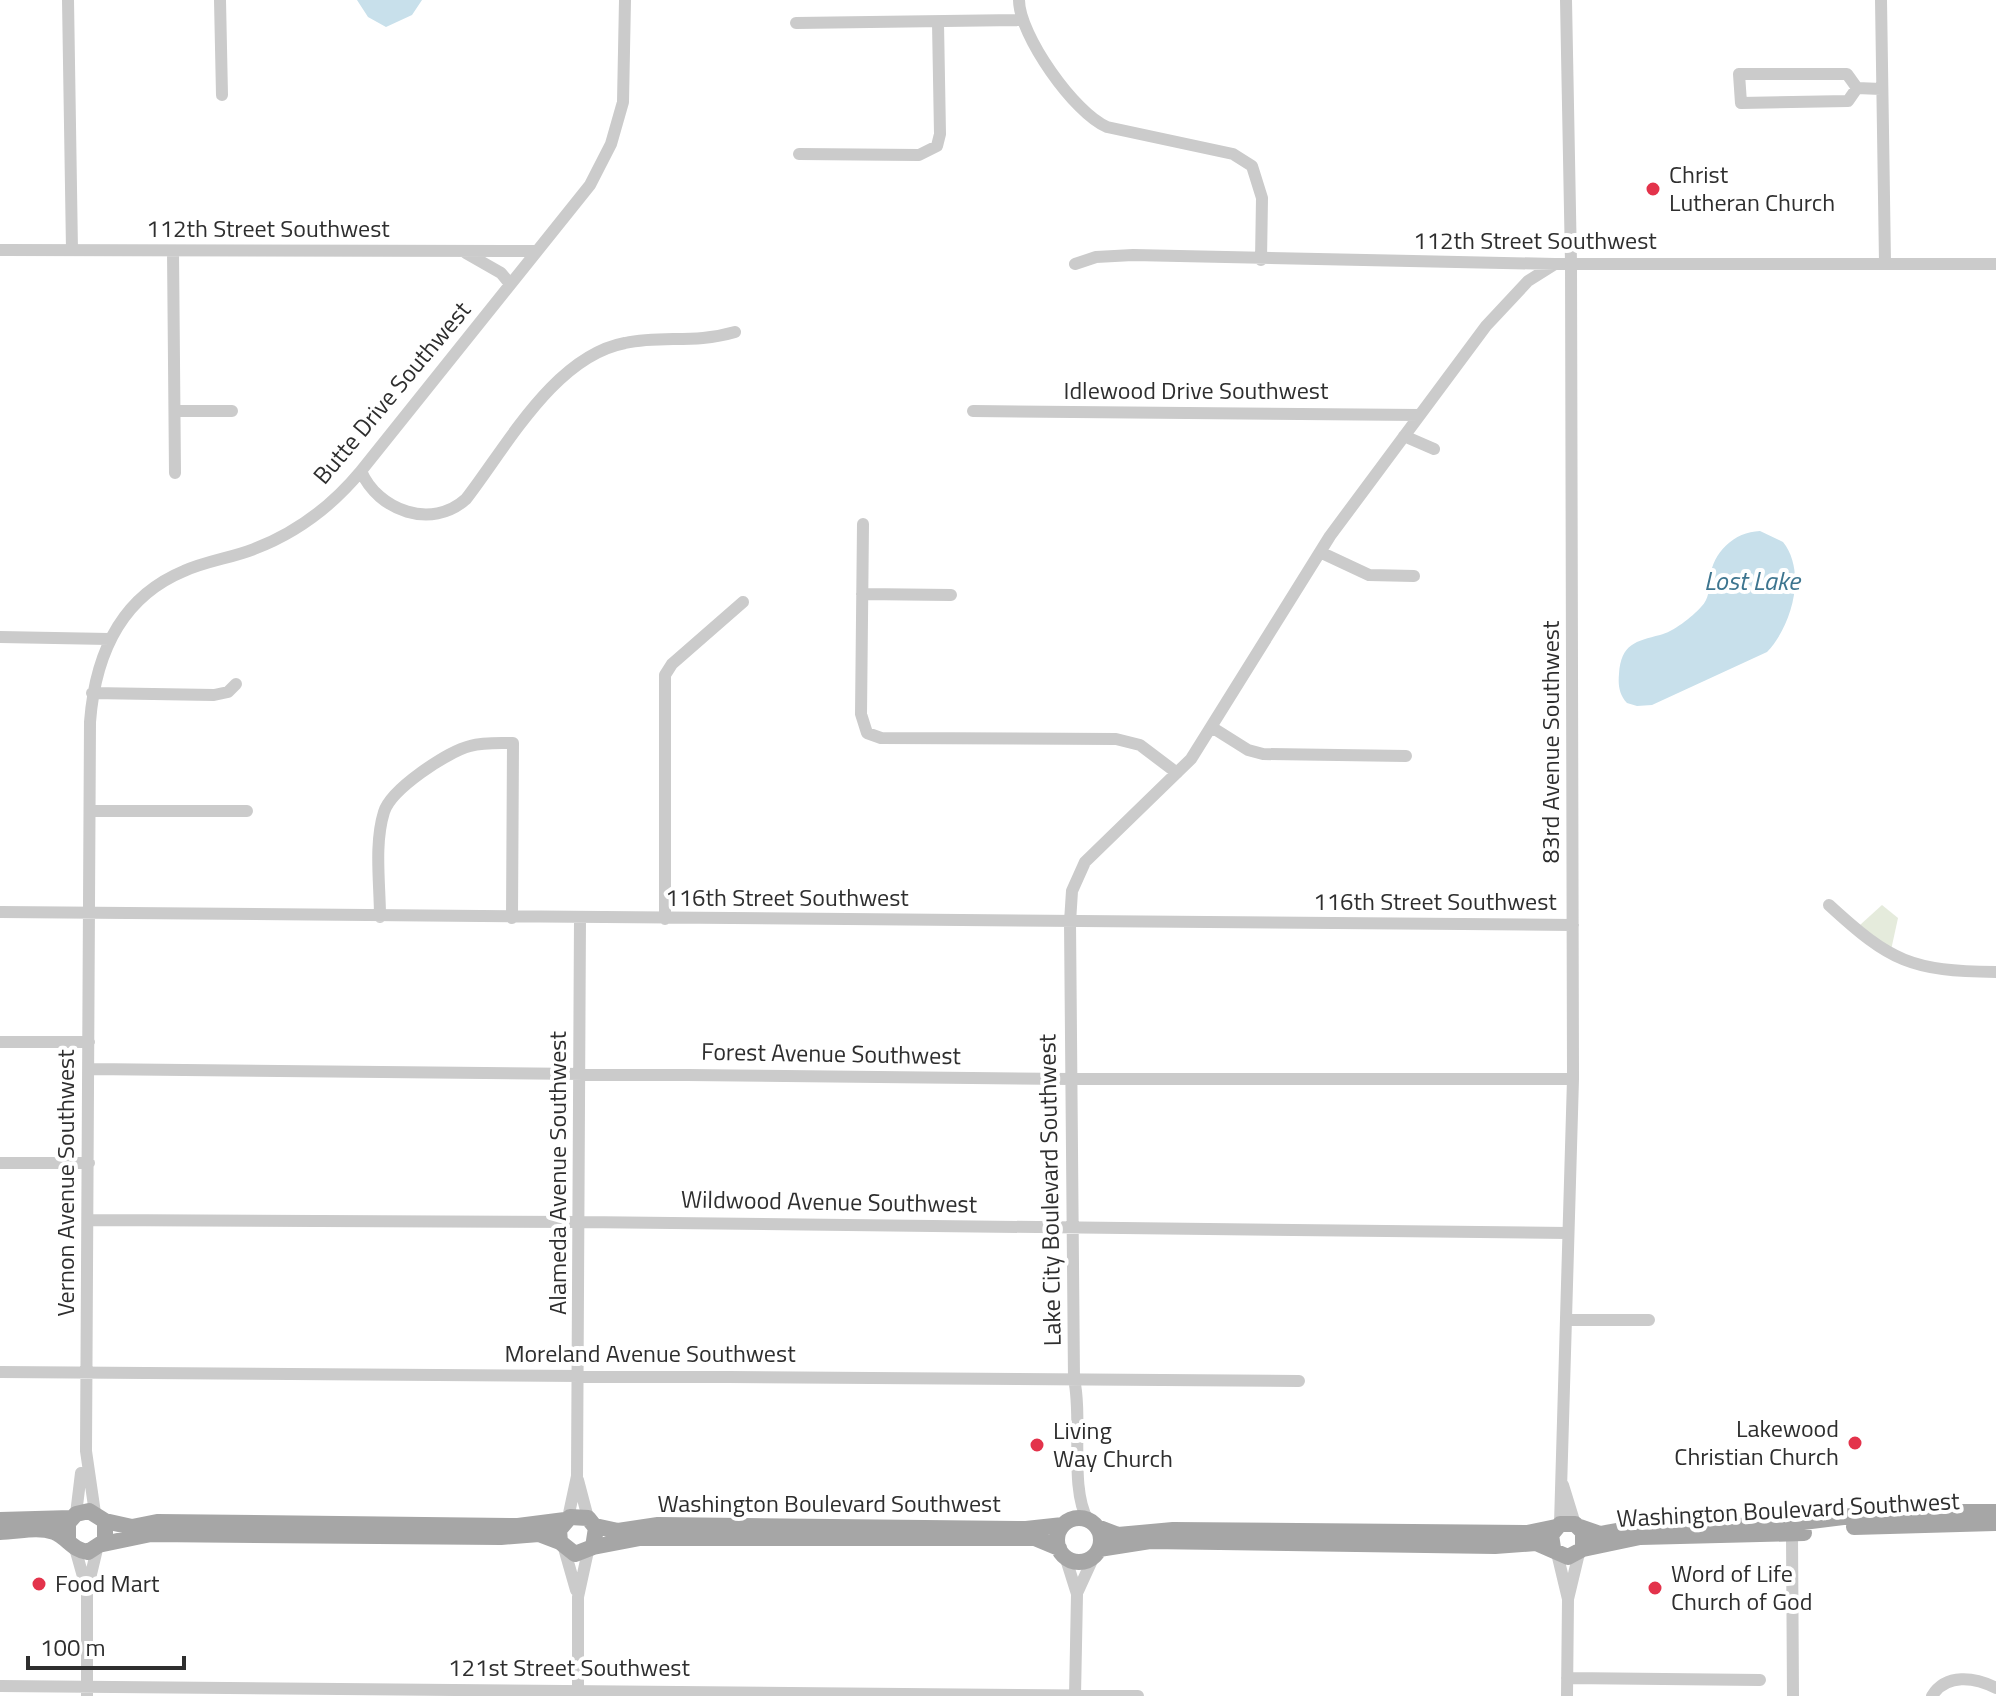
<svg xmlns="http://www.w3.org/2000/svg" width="1996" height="1696" viewBox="0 0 1996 1696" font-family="'Titillium Web',sans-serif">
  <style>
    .green { fill: #e5ebdc }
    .water { fill: #c8e0eb }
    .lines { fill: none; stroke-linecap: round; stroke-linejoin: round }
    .minor { stroke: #cbcbcb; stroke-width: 12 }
    .major { stroke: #a6a6a6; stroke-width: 16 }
    .poi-dot { fill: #e3334b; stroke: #fff; stroke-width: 3 }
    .labels { text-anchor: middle; stroke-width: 8; stroke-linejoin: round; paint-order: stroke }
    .poi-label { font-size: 24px; fill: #2e2e2e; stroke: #fff; text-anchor: start }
    .street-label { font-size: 24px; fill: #2e2e2e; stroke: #fff }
    .water-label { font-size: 26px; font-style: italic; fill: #3d758f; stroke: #fff }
  </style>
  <rect width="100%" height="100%" fill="#fff"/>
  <path class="green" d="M1882,905L1898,918L1891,950L1860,925Z"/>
  <path class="water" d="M357,0H422L412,15L386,27L368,17Z
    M1760,531L1783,542C1807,572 1792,626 1767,652L1652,705L1637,706L1627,703C1619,694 1618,685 1619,674C1621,644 1636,641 1660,635C1673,632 1692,617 1701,607C1710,598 1708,590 1710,578C1713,552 1734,532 1760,531Z"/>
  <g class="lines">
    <path class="minor" d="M68,0L72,250
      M220,0L222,95
      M1019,0C1019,35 1075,114 1107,127L1233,154L1252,166L1262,198L1261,260
      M1881,0L1885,263
      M796,23L1023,20
      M1857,88L1848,101L1741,103L1739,74H1847L1857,88L1881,89
      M799,154L919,155L937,146L940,134L938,23
      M0,250L535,251
      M173,251L175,473
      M466,253L501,273L510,284
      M1075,264L1096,257L1133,255L1555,264H1996
      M176,411H232
      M973,411L1420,415
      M1404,436L1434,449
      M361,471C378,511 432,530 466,499C507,446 555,356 625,343C663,335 694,344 735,332
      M863,524L861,714L867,733L881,738L1116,739L1140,745L1177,773
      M1322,553L1369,575L1414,576
      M862,594L951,595
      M0,637L109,639
      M92,693L214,695L228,692L236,684
      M1213,728L1248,750L1263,754L1406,756
      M90,811H247
      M1829,905C1891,962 1911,971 1996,972
      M0,912L1573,925
      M380,917C380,884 374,844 384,812C391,789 447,752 470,746C484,742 499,743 513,743L512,918
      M665,919V675L672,664L743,602
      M0,1042H89
      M89,1069L1071,1079H1573
      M0,1163H89
      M89,1220L580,1222L1568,1233
      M1567,1320H1649
      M0,1372L1299,1381
      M578,1480L588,1518
      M1563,1485L1575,1524
      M95,1513L86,1451L90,722C95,657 119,598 184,571C206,561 231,558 254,549C296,533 332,506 361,471L590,185L611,144L623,102L625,0
      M76,1514L81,1473
      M568,1518L577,1476L580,918
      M1088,1520C1069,1489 1083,1419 1074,1379L1070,922L1072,891L1085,862L1191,759L1330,536L1486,326L1528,281L1555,264
      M1560,1524L1573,1079L1571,263L1566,0
      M1792,1535L1793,1696
      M75,1548L86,1587
      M564,1548L576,1590
      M1557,1553L1568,1599
      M1065,1556L1077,1594L1075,1696
      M1078,1591L1094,1556
      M1567,1678L1760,1680
      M0,1686L1138,1696
      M87,1696V1591L97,1549
      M578,1696V1597L588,1551
      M1567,1696L1568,1599L1579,1553
      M1932,1696C1946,1673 1975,1677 1996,1688"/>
    <path class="major" d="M1057 1540a22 22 0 1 1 44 0a22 22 0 1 1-44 0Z
      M0,1520L71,1518
      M105,1521L132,1527L157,1522L518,1526L565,1520
      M595,1526L618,1531L658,1525L1026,1529L1063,1525
      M1097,1527L1118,1535L1173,1530L1527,1533L1556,1527
      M1580,1527L1600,1534L1650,1525L1771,1526L1884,1512H1996
      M1854,1527L1995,1523
      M0,1532C18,1532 36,1526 54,1532C68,1538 72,1550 88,1552L105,1541V1521L89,1511L76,1514L68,1523V1539
      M103,1544L151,1534L501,1537L539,1534L560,1542L575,1554L593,1547L596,1528L588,1518L570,1517L559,1530L560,1542
      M593,1547L640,1538H1035L1059,1548
      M1099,1549L1150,1541L1495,1546L1536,1543L1568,1557L1583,1549V1532L1575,1524H1560L1551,1535L1553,1548
      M1583,1549L1640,1537L1804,1533"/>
  </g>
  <g class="poi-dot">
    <circle cx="1653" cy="189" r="8"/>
    <circle cx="1855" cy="1443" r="8"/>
    <circle cx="1037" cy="1445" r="8"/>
    <circle cx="39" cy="1584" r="8"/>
    <circle cx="1655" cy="1588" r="8"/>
  </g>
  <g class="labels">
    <g class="poi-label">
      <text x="1669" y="183">Christ<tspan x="1669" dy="28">Lutheran Church</tspan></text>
      <text x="1839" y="1437" text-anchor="end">Lakewood<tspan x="1839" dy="28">Christian Church</tspan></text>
      <text x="1053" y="1439">Living<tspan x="1053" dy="28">Way Church</tspan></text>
      <text x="1671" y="1582">Word of Life<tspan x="1671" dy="28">Church of God</tspan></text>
      <text x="55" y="1592">Food Mart</text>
    </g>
    <g class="street-label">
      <text x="268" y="237">112th Street Southwest</text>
      <text x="1535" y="249">112th Street Southwest</text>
      <text x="1196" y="399">Idlewood Drive Southwest</text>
      <text transform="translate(392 393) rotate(-50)" y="8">Butte Drive Southwest</text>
      <text transform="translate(1551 742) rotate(-90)" y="8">83rd Avenue Southwest</text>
      <text x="787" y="906">116th Street Southwest</text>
      <text x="1435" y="910">116th Street Southwest</text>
      <text transform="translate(831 1054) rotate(1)" y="8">Forest Avenue Southwest</text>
      <text transform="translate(558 1173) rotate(-90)" y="8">Alameda Avenue Southwest</text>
      <text transform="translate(66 1183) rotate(-90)" y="8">Vernon Avenue Southwest</text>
      <text transform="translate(1050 1190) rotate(-91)" y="8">Lake City Boulevard Southwest</text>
      <text transform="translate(829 1202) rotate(1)" y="8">Wildwood Avenue Southwest</text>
      <text x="650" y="1362">Moreland Avenue Southwest</text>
      <text x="829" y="1512">Washington Boulevard Southwest</text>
      <text transform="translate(1788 1510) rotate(-3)" y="8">Washington Boulevard Southwest</text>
      <text x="569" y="1676">121st Street Southwest</text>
    </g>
    <g class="water-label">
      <text x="1752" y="590">Lost Lake</text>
    </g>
  </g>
  <path d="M28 1656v12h156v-12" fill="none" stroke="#2e2e2e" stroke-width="4"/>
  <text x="40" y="1656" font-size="24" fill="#2e2e2e" stroke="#ffffff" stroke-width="6" paint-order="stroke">100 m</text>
</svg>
